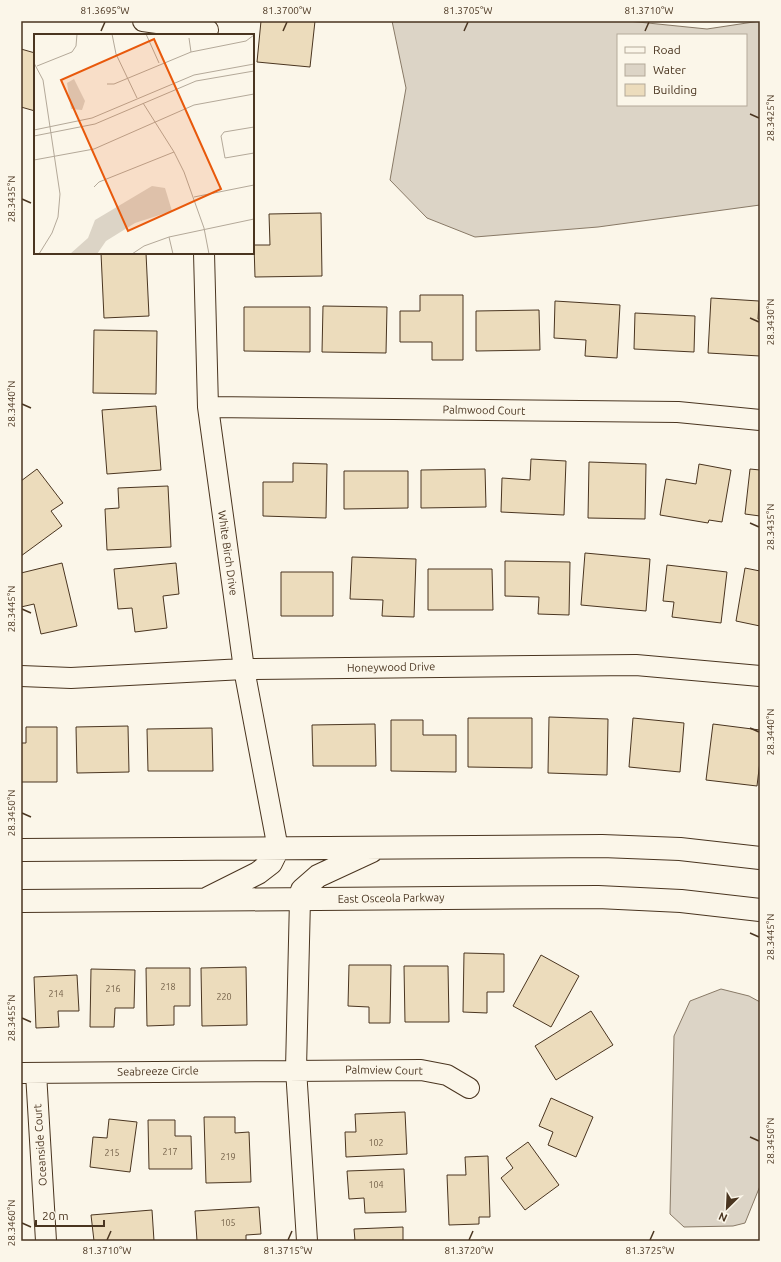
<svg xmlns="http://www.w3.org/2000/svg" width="781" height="1262" viewBox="0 0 781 1262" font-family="Ubuntu,sans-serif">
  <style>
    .water { fill: #dcd4c6; stroke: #887966; fill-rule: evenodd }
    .building { fill: #ecdcbc; stroke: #4a3520 }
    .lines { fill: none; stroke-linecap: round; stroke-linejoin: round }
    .street-casing { stroke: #4a3520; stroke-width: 22 }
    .primary-casing { stroke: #4a3520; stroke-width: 24 }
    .street { stroke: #fbf6e9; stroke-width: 20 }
    .primary { stroke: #fbf6e9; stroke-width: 22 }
    .ticks { fill: none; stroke: #4a3520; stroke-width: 1.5 }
    .labels { text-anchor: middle; stroke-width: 3; stroke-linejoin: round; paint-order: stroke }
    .number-label { font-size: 9px; fill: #725f47 }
    .street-label { font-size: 11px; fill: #4a3520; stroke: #fbf6e9 }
    .inset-road { fill: none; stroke: #b4a999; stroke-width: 1 }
    .view { fill: #e8590c; fill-opacity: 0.15; stroke: #e8590c; stroke-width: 2 }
    .inset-edge { fill: none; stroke: #4a3520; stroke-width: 2 }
    .neatline { fill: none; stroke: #4a3520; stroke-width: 1.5 }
    .ticks-label { font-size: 10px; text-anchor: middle; fill: #4a3520 }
  </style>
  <rect width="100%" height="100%" fill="#fbf6e9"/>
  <path class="water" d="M392,21H628L707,29L760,21V205L598,227L475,237L427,218L390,180L406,88ZM618,35H746V105H618Z
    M721,989L749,996L760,1002V1186L745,1223L733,1226L684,1227L670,1214L674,1036L690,1001Z"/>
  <path class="building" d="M261,21H315L310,67L257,62Z
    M21,49L35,53V111L21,107Z
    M321,213L322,276L255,277L254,245H270L269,214Z
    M101,253H146L149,316L104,318Z
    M420,295H463V360H432V342H400V311H420Z
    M711,298L759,301L758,319H760V356L708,353Z
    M555,301L620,305L617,358L585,356L586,340L554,338Z
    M323,306L387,307L386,353L322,352Z
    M244,307H310V352L244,351Z
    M539,310L540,350L476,351V311Z
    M635,313L695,316L694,352L634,349Z
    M94,330L157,331L156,394L93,393Z
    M156,406L161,470L107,474L102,410Z
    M531,459L566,461L564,515L501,512L502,478L530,480Z
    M589,462L646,464L645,519L588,518Z
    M293,463L327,464L326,518L263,516V482H293Z
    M699,464L731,470L722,522L709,520L708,523L660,515L666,479L696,484Z
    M37,469L63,503L51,511L62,526L21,556V481Z
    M485,469L486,507L421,508V470Z
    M750,469L760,470V516L745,514Z
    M344,471H408V508L344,509Z
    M168,486L171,547L107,550L105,509L119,508L118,488Z
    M585,553L650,559L646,611L581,605Z
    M352,557L416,559L414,617L382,616L383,600L350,599Z
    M505,561L570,562L569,615L538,614L539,597L505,596Z
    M62,563L77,626L41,634L34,604L21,607V573Z
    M176,563L179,594L163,596L167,628L135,632L132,608L118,609L114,569Z
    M667,565L727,572L721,623L672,617L674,602L663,601Z
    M745,568L760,571V626L736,621Z
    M428,569H492L493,610H428Z
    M281,572H333V616H281Z
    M549,717L608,719L607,775L548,773Z
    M468,718H532V768L468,767Z
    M633,718L684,723L680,772L629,767Z
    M391,720H423V735H456V772L391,771Z
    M375,724L376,766H313L312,725Z
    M713,724L760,730V761L757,786L706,780Z
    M128,726L129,772L77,773L76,727Z
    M26,727H57V782H21V743H26Z
    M212,728L213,771H148L147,729Z
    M464,953L504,954V992H487V1013L463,1012Z
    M541,955L579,976L551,1027L513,1006Z
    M349,965H391L390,1023H369V1007L348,1006Z
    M404,966H448L449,1022H405Z
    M246,967L247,1025L202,1026L201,968Z
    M146,968H190V1006H174V1025L147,1026Z
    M91,969L135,970L134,1008H115L114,1027H90Z
    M77,975L79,1011H58L59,1027L36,1028L34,977Z
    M591,1011L613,1045L556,1080L535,1046Z
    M551,1098L593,1117L576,1157L548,1145L553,1132L539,1126Z
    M405,1112L407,1154L346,1157L345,1132H356L355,1114Z
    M204,1117H235V1133L249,1132L251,1182L206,1183Z
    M109,1119L137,1122L130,1172L90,1167L93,1137L107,1138Z
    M148,1120H175V1136H191L192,1169H149Z
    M528,1142L559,1185L525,1210L501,1178L513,1168L506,1158Z
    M488,1156L490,1217H479V1224L449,1225L447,1175H466L465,1157Z
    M404,1169L406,1212L365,1213L364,1198L349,1199L347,1171Z
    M259,1207L261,1234L246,1235V1241H197L195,1211Z
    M152,1210L154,1241H94L91,1215Z
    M403,1227V1241H355L354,1229Z"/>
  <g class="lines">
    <g class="street-casing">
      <path id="street" d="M143,21L208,30
        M204,253L208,407L244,669L278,849
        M208,407L678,412L760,420
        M21,676L71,678L244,669L636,665L760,676
        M300,899L296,1069L307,1241
        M21,1073L421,1070L447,1075L469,1088
        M36,1073L46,1241"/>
    </g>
    <g class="primary-casing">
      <path id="primary" d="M21,850L602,846L680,849L760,858
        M208,898L258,873L271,863L278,849
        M300,899L302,890L318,876L372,851
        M21,901L598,897L681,901L760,910"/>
    </g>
    <use href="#street" class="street"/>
    <use href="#primary" class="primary"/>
  </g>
  <path class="ticks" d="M101,31L105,22M283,31L287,22M464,31L468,22M645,31L649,22M750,114L759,118M22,199L31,203M750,318L759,322M22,404L31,408M750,523L759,527M22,609L31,613M750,728L759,732M22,813L31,817M750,933L759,937M22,1018L31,1022M750,1137L759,1141M22,1223L31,1227M107,1240L111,1231M288,1240L292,1231M469,1240L473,1231M650,1240L654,1231"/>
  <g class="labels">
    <g class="number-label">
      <text x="168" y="990">218</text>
      <text x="113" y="992">216</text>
      <text x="56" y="997">214</text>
      <text x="224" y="1000">220</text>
      <text x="376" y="1146">102</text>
      <text x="170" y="1155">217</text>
      <text x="112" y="1156">215</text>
      <text x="228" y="1160">219</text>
      <text x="376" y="1188">104</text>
      <text x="228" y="1226">105</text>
    </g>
    <g class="street-label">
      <text transform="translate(484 410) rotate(1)" y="4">Palmwood Court</text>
      <text transform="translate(228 553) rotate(82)" y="4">White Birch Drive</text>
      <text transform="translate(391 667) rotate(-1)" y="4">Honeywood Drive</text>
      <text transform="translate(391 898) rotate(-1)" y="4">East Osceola Parkway</text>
      <text transform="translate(384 1070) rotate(1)" y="4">Palmview Court</text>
      <text transform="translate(158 1071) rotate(-1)" y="4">Seabreeze Circle</text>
      <text transform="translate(40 1145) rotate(-94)" y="4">Oceanside Court</text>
    </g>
  </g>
  <g transform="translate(34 34)">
    <rect width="220" height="220" fill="#fbf6e9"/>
    <path d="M40,45L51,67L48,76L37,75L33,49ZM118,152L131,154L138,177L101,189L72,207L63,220H36L54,204L61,186Z" fill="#dcd4c6"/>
    <path class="inset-road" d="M78,0L82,20L103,64M112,0L125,29M155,4L157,18M0,29L9,46L26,160L24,183L18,199L5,220M3,32L38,18L42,12L43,0M73,50H80L157,18L212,7L220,1M109,69L140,118L150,138L170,194L175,220M220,93L190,98L187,102L191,124L220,119M0,96L58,84L160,41L220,30M0,102L61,90L162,47L220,37M0,126L60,115L160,71L220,60M60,153L65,148L140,118M160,163L220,151M135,203L139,220M98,220L110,212L135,203L220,185"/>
    <path class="view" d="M120,5L187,155L94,197L27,46Z"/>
    <rect width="220" height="220" class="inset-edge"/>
  </g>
  <rect width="781" height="1262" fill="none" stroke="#fbf6e9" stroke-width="44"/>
  <rect x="617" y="34" width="130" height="72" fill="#fbf6e9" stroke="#b4a999"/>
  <rect x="625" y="47" width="20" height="6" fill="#fbf6e9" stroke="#b4a999"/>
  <text x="653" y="54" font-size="12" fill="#4a3520">Road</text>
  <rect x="625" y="64" width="20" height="12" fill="#dcd4c6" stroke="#b4a999"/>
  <text x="653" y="74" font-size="12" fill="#4a3520">Water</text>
  <rect x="625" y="84" width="20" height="12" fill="#ecdcbc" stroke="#b4a999"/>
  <text x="653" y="94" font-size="12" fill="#4a3520">Building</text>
  <g transform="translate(727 1208) rotate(204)" stroke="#fbf6e9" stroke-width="3" paint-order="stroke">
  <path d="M0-3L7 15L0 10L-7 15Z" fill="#4a3520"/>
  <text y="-6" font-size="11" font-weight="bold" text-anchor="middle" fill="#4a3520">N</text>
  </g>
  <path d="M36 1220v6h68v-6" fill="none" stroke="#4a3520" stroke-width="2"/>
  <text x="42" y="1220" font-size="12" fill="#4a3520" stroke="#fbf6e9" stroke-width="3" paint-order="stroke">20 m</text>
  <rect x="22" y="22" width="737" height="1218" class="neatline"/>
  <g class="ticks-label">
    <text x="105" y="14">81.3695°W</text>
    <text x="287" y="14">81.3700°W</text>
    <text x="468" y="14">81.3705°W</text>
    <text x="649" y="14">81.3710°W</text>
    <text transform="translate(770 118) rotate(-90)" y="4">28.3425°N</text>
    <text transform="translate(11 199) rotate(-90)" y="4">28.3435°N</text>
    <text transform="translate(770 322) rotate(-90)" y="4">28.3430°N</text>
    <text transform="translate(11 404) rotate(-90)" y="4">28.3440°N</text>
    <text transform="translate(770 527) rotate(-90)" y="4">28.3435°N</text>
    <text transform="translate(11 609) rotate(-90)" y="4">28.3445°N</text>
    <text transform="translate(770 732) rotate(-90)" y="4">28.3440°N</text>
    <text transform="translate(11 813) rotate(-90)" y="4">28.3450°N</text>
    <text transform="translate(770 937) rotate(-90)" y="4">28.3445°N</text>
    <text transform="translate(11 1018) rotate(-90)" y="4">28.3455°N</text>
    <text transform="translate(770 1141) rotate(-90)" y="4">28.3450°N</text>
    <text transform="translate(11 1223) rotate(-90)" y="4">28.3460°N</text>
    <text x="107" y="1254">81.3710°W</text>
    <text x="288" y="1254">81.3715°W</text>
    <text x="469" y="1254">81.3720°W</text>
    <text x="650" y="1254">81.3725°W</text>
  </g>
</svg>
